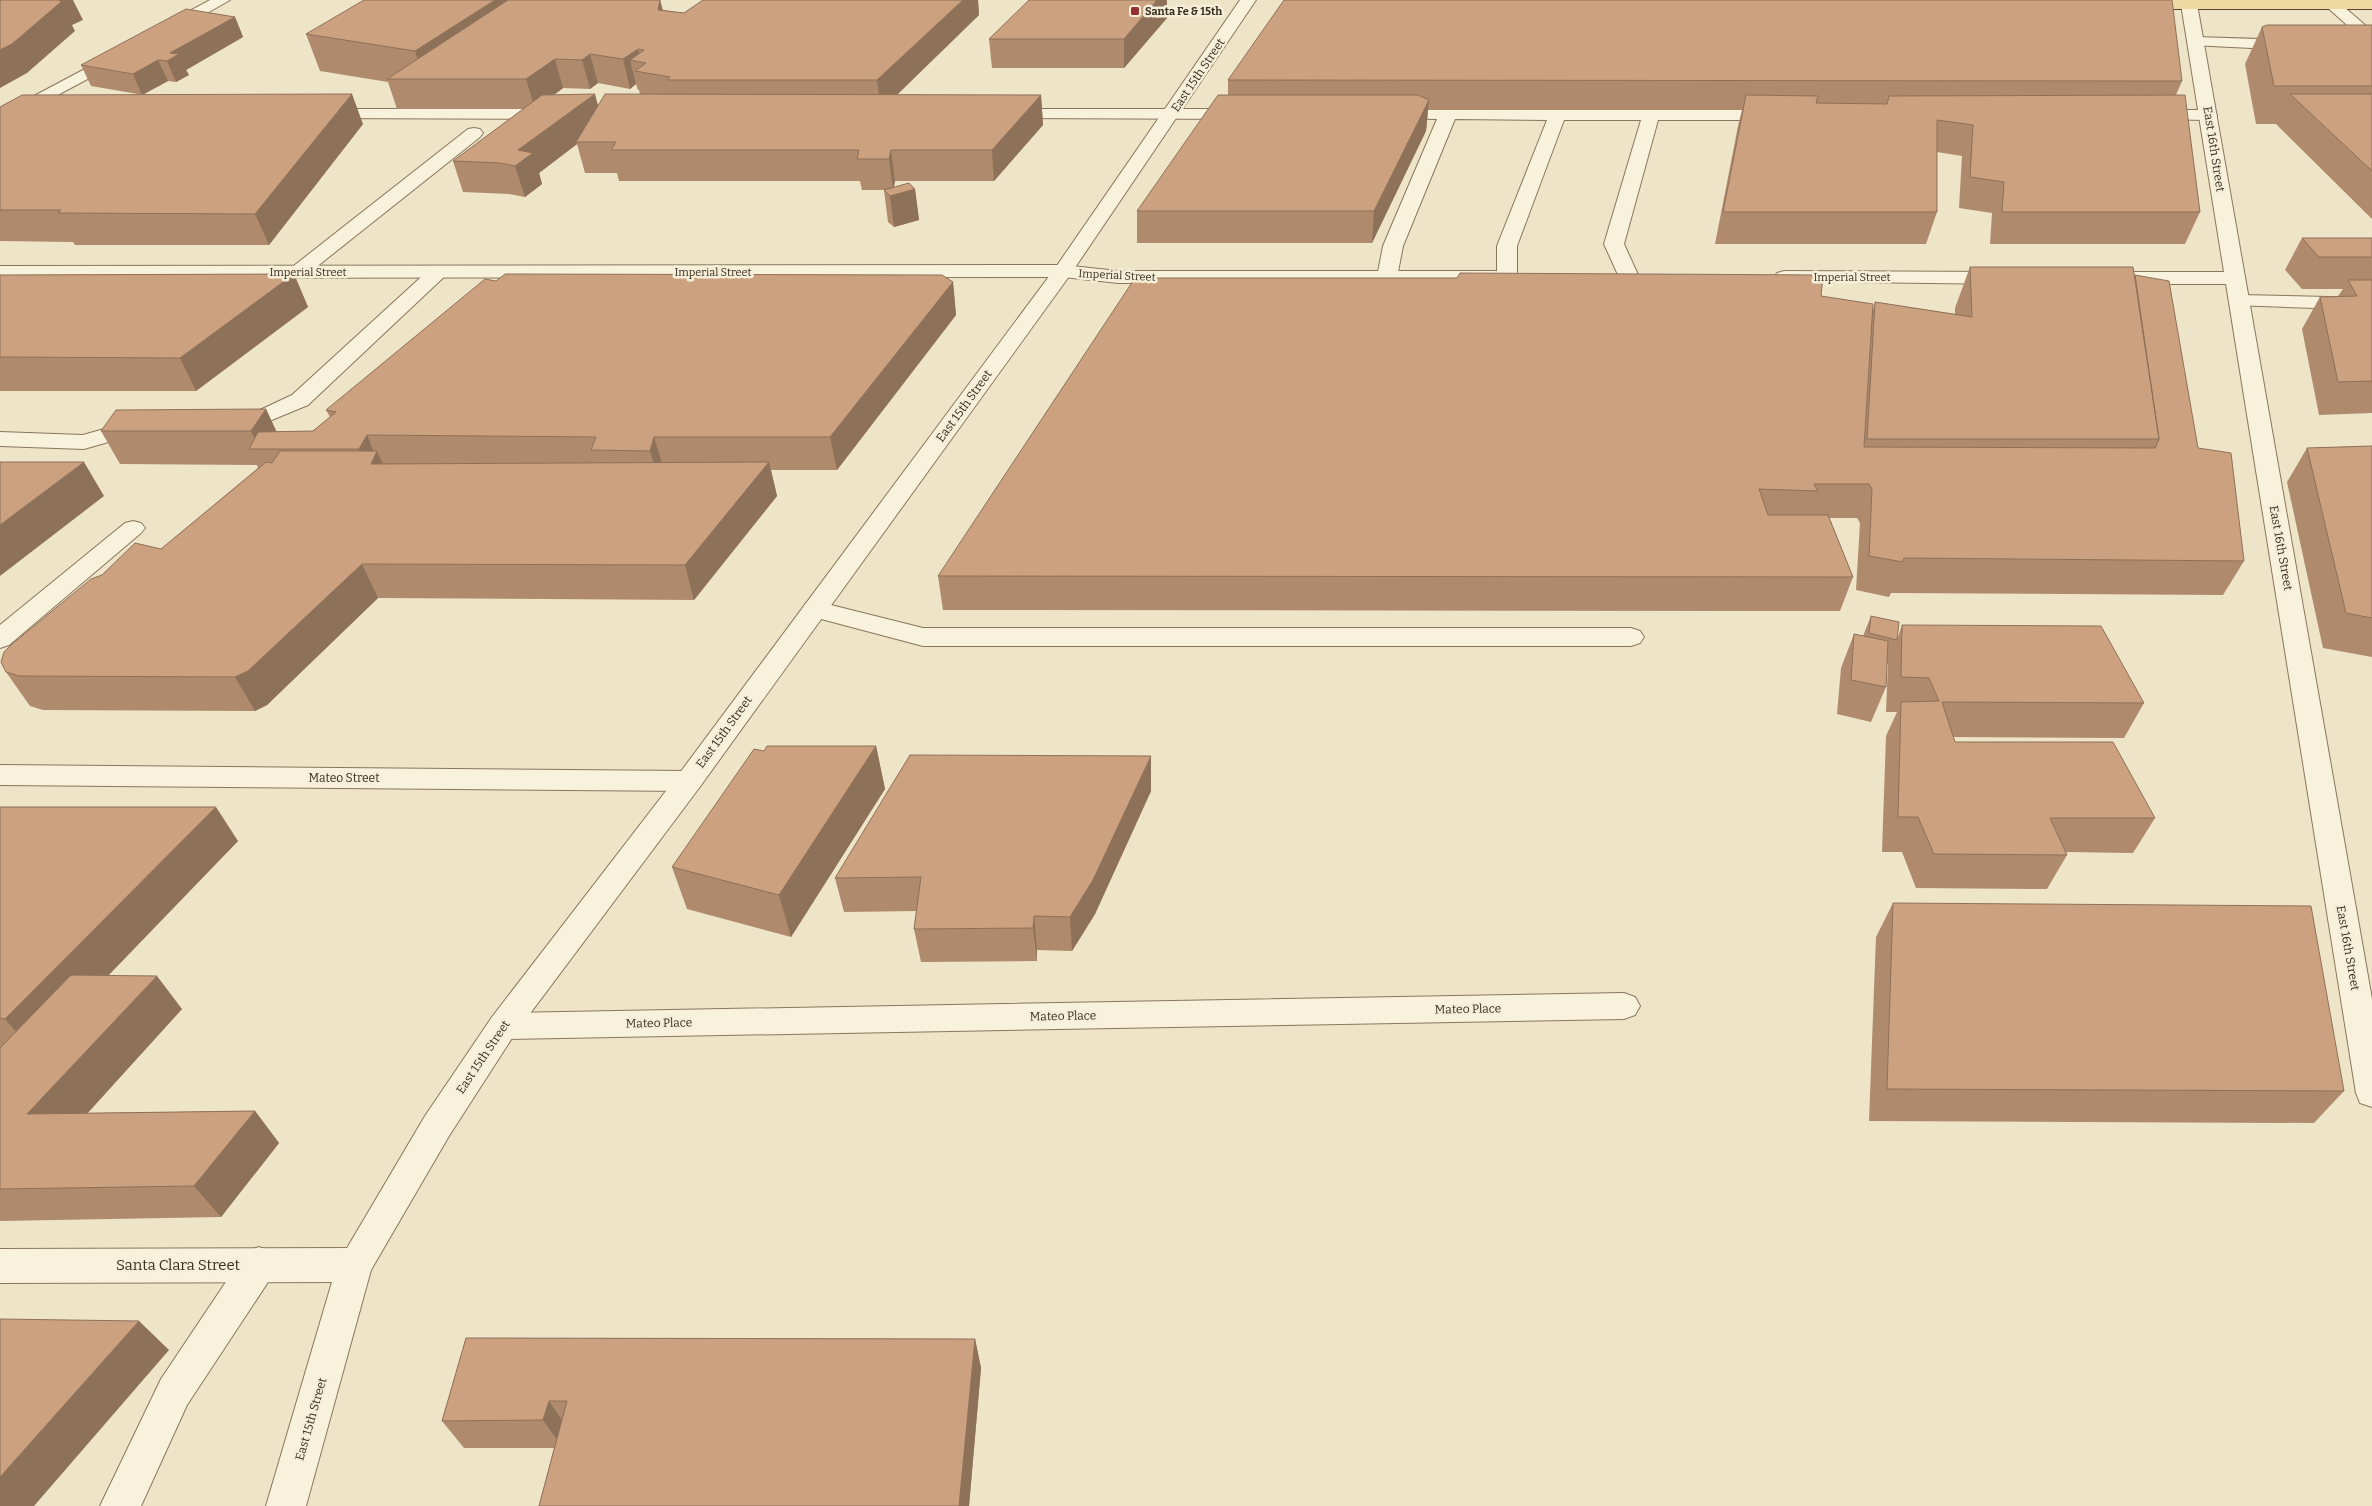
<svg xmlns="http://www.w3.org/2000/svg" width="2372" height="1506" viewBox="0 0 2372 1506" font-family="Bitter,serif">
  <style>
    .lines { fill: none; stroke-linecap: round; stroke-linejoin: round }
    .service-casing { stroke: #8a765d; stroke-width: 2 }
    .minor-casing { stroke: #8a765d; stroke-width: 2 }
    .tertiary-casing { stroke: #8a765d; stroke-width: 2 }
    .primary-casing { stroke: #584431; stroke-width: 2 }
    .service { fill: #f8f1dc; fill-rule: evenodd }
    .minor { fill: #f8f1dc; fill-rule: evenodd }
    .tertiary { fill: #f8f1dc; fill-rule: evenodd }
    .primary { fill: #efd9a2; fill-rule: evenodd }
    .wall { fill: #af8a6d; fill-rule: evenodd }
    .shaded-wall { fill: #8e7159 }
    .building { fill: #cba17f; stroke: #8e7159 }
    .poi-dot { fill: #98302f; stroke: #f5eed8; stroke-width: 2 }
    .labels { text-anchor: middle; stroke-width: 5; stroke-linejoin: round; paint-order: stroke }
    .far-poi-label { font-size: 11px; font-weight: bold; fill: #3b2e21; stroke: #f5eed8; text-anchor: start }
    .far-street-label { font-size: 11px; fill: #3b2e21; stroke: #f5eed8 }
    .street-label { font-size: 12px; fill: #3b2e21; stroke: #f5eed8 }
    .near-street-label { font-size: 15px; fill: #3b2e21; stroke: #f5eed8 }
  </style>
  <rect width="100%" height="100%" fill="#eee4c8"/>
  <g class="lines">
    <g class="service-casing">
      <path id="service" d="M2319,0H2336L2372,31V44L2366,42Z
        M2196,37L2292,40L2300,45L2292,50L2190,45L2188,42L2190,39Z
        M321,109H553L559,110L562,114L559,118L553,119L315,118L312,114L315,110Z
        M1006,109H1243L1249,110L1252,114L1249,118L1243,119L1000,118L997,114L1000,110Z
        M1391,109L1778,110L1784,111L1787,115L1784,119L1778,120H1658L1624,244L1639,277L1636,281H1622L1619,277L1604,244L1641,120H1564L1517,246V277L1514,281H1500L1497,277V246L1547,120L1455,119L1403,246L1397,277L1394,281H1380L1377,277L1383,246L1437,119L1385,118L1382,114L1385,110Z
        M2151,110H2208L2214,111L2217,115L2214,119L2208,120L2145,119L2142,115L2145,111Z
        M474,128L480,129L483,133L480,137L305,276H291L288,272L291,268L468,129Z
        M438,266L445,268L448,272L445,276L308,405L267,422L241,427L224,426L221,421L224,416L260,410L292,395L431,268Z
        M2239,295L2372,298V310L2232,305L2229,301L2232,297Z
        M139,419L147,421L150,426L147,431L84,449L0,446V432L83,435Z
        M133,521L141,523L145,528L141,533L9,645L0,648V625L125,523Z
        M815,601L923,628H1631L1640,631L1644,637L1640,643L1631,646H923L806,615L802,609L806,603Z
        M259,1247L272,1252L277,1264L272,1276L187,1405L141,1506H100L161,1379L246,1252Z"/>
    </g>
    <g class="minor-casing">
      <path id="minor" d="M210,0H230L174,32H162L160,29L162,26Z
        M2184,1H2194L2197,4L2372,999V1107L2360,1103L2356,1093L2226,284H2114L2107,282L2104,278L2107,274L2114,272H2224L2181,4Z
        M117,52L125,57L123,60L0,126V114Z
        M1063,265L1118,271H1496L1503,273L1506,277L1503,281L1496,283H1118L1063,277L0,278V266Z
        M1784,271L2004,272L2011,274L2014,278L2011,282L2004,284L1777,281L1774,277L1777,273Z
        M0,765L689,771L699,774L703,781L699,788L689,791L0,785Z
        M1624,993L1635,997L1640,1006L1635,1015L1624,1019L503,1039L492,1035L487,1026L492,1017L503,1013Z
        M355,1248L368,1253L373,1265L368,1277L355,1282L0,1283V1249Z"/>
    </g>
    <g class="tertiary-casing">
      <path id="tertiary" d="M1240,0H1256L1070,275L699,788L514,1035L449,1136L371,1270L306,1506H266L337,1265L425,1116L492,1017L679,774L1056,267Z"/>
    </g>
    <g class="primary-casing">
      <path id="primary" d="M2372,0V9H2134L2126,4L2131,0Z"/>
    </g>
    <use href="#service" class="service"/>
    <use href="#minor" class="minor"/>
    <use href="#tertiary" class="tertiary"/>
    <use href="#primary" class="primary"/>
  </g>
  <path class="wall" d="M660,0L663,10L684,13L703,0H978L979,15L897,95H1041L1043,125L994,181H895L894,188L915,189L919,220L894,227L888,222L884,190H885H862L860,181H619L617,173H585L577,144L539,173L542,184L525,197L509,194L463,192L453,161L523,109H397L388,82L320,71L306,34ZM598,83L630,89L636,84L638,90H639L640,94L598,105L554,95L563,88L590,89Z
    M235,17L243,37L186,70L189,75L176,82L168,81L144,94L363,124L269,245H75L73,242L0,241V107L138,94L91,86L81,65Z
    M1167,18L1124,68H992L989,39Z
    M2372,25V219L2276,124H2256L2245,64L2262,27Z
    M1228,80L2182,81L2176,95L2200,212L2185,244H1990L1992,213L1959,208L1962,156L1937,152V212L1926,244H1715L1738,126L1742,110H1428L1426,131L1372,243H1137V211L1228,95Z
    M2302,238H2372V413L2319,415L2302,329L2320,297L2338,296L2343,289H2302L2285,270Z
    M1970,267L2135,275L2198,448L2244,561L2223,595L1891,593L1889,597L1856,590L1860,523L1857,518H1829L1853,577L1840,611L943,610L938,576L1821,296L1873,310L1875,302L1955,314V308Z
    M294,274L308,307L196,391H0V275Z
    M496,281L953,282L956,315L837,470H771L777,496L694,600L378,598L267,705L255,711L43,710L30,706L6,672L161,549L258,468L257,465L120,464L101,431L266,409L276,432L313,431L330,417L326,410Z
    M2372,446V657L2323,648L2287,482L2307,448Z
    M1871,616L1898,637L1902,625L2144,703L2124,738L1953,737L1955,742L2155,818L2133,853L2066,852L2067,855L2047,889L1916,888L1902,852H1882L1886,736L1897,712H1886L1888,662L1887,665L1886,687L1871,722L1837,714L1841,668L1854,634L1863,636Z
    M876,746L885,789L791,937L687,909L672,867L764,751Z
    M1151,791L1095,914L1072,951L1037,950V961L921,962L914,929L917,911L844,912L835,878Z
    M0,807L238,841L108,976L182,1009L87,1113L255,1111L279,1143L221,1217L0,1221Z
    M1893,903L2344,1091L2314,1123L1869,1121L1876,937Z
    M466,1338L975,1339L981,1368L969,1506H539L554,1448H464L442,1421Z"/>
  <path class="shaded-wall" d="M57,0H73L83,20L72,25L75,31L27,73L0,88V50Z
    M495,0H531L424,79L415,51Z
    M643,0H660L667,28Z
    M963,0H978L979,15L881,110L877,80Z
    M1157,0H1167V18L1124,68V39Z
    M235,17L243,37L186,70L189,75L176,82L167,61L170,53Z
    M638,49L641,62L630,60L636,84L630,89L623,59Z
    M590,54L598,83L590,89L582,60Z
    M555,59L563,88L535,109L526,79Z
    M158,60L168,81L142,95L133,74Z
    M352,94L363,124L269,245L255,214Z
    M595,94L603,124L576,142L577,144L539,173L542,184L525,197L515,166L518,150Z
    M1041,95L1043,125L994,181L992,150Z
    M1429,100L1426,131L1372,243L1374,211Z
    M891,150L895,181L893,190L889,159Z
    M915,189L919,220L894,227L890,196Z
    M294,274L308,307L196,391L180,358Z
    M953,282L956,315L837,470L830,437Z
    M266,409L282,443L259,449L251,431Z
    M367,435L375,455L377,451L392,485L374,483L359,449Z
    M654,437L664,470L660,485L650,451Z
    M84,462L104,496L0,576V525Z
    M769,462L777,496L694,600L685,565Z
    M362,564L378,598L267,705L255,711L235,677Z
    M876,746L885,789L791,937L779,895Z
    M1151,756V791L1095,914L1072,951L1070,917Z
    M216,807L238,841L34,1052L5,1019Z
    M1034,916L1037,950V961L1033,928Z
    M157,976L182,1009L57,1147L27,1114Z
    M255,1111L279,1143L221,1217L194,1186Z
    M139,1321L169,1350L34,1506H0V1477Z
    M975,1339L981,1368L969,1506H959Z
    M549,1401L568,1429L563,1448L543,1420Z"/>
  <path class="building" d="M0,0H59L61,2L12,44L0,50Z
    M364,0H495L415,51L306,34Z
    M508,0H660L658,10L684,13L703,0H963L877,80H667L670,77L635,71L646,63L630,60L644,50L638,49L623,59L590,54L582,60L555,59L526,79H387Z
    M1029,0H1157L1124,39H989Z
    M1284,0H2172L2182,81L1228,80Z
    M186,9L235,17L170,53L179,54L167,61L158,60L133,74L81,65Z
    M2267,25H2372V86H2274L2262,27Z
    M352,94L255,214L58,213L61,210H0V107L22,95Z
    M595,94L518,150L533,153L515,166L500,163L453,161L542,95Z
    M605,94L1041,95L992,150H891L889,159H857L859,150H611L616,142H576Z
    M2290,94H2372V171Z
    M1218,95H1418L1429,100L1374,211H1137Z
    M1746,95L1818,96L1816,103L1887,104L1889,96L2185,95L2200,212H2002L2004,182L1970,177L1973,125L1937,120V212H1723Z
    M909,183L915,189L890,196L884,190Z
    M2302,238H2372V257H2319Z
    M1970,267H2133L2159,439H1867L1875,302L1972,317Z
    M1460,273L1823,275L1821,296L1873,304L1864,447L2155,448L2159,439L2135,275L2169,281L2198,448L2231,453L2244,561L1904,558L1903,562L1869,556L1872,489L1869,484H1814L1818,491L1759,489L1768,515H1828L1853,577L938,576L1135,278H1457Z
    M294,274L180,358L0,357V275Z
    M505,274L942,275L953,282L830,437H654L650,451L591,450L596,437L367,435L359,449H249L258,432L313,431L336,412L326,410L485,279L496,281Z
    M2348,280H2372V381L2338,382L2320,297L2357,296Z
    M266,409L251,431H101L116,410Z
    M2372,446V618L2346,613L2307,448Z
    M280,451H377L371,464L769,462L685,565L362,564L248,671L235,677L19,676L6,672L1,662L4,652L11,645L91,579L102,575L135,543L161,549L266,462L272,463Z
    M0,462H84L0,525Z
    M1871,616L1899,622L1897,640L1869,633Z
    M1902,625L2101,626L2144,703L1942,702L1955,742H2113L2155,818H2050L2067,855L1934,854L1918,817H1898L1901,702L1939,701L1929,678L1901,677Z
    M1854,634L1888,641L1886,687L1851,680Z
    M767,746H876L779,895L672,867L754,749L764,751Z
    M910,755L1151,756L1093,880L1070,917L1034,916L1033,928L914,929L921,877L835,878Z
    M0,807H216L5,1019L0,1018Z
    M1893,903L2311,906L2344,1091L1887,1089Z
    M71,975L157,976L27,1114L255,1111L194,1186L0,1189V1048Z
    M0,1319L139,1321L0,1477Z
    M466,1338L975,1339L959,1506H539L567,1401H549L543,1420L442,1421Z"/>
  <rect class="poi-dot" x="1130" y="6" width="10" height="10" rx="2.5"/>
  <g class="labels">
    <g class="far-poi-label">
      <text x="1145" y="15">Santa Fe &amp; 15th</text>
    </g>
    <g class="far-street-label">
      <text x="308" y="276">Imperial Street</text>
      <text x="713" y="276">Imperial Street</text>
      <text transform="translate(1117 275) rotate(3)" y="4">Imperial Street</text>
      <text x="1852" y="281">Imperial Street</text>
    </g>
    <g class="street-label">
      <text transform="translate(1198 75) rotate(-56)" y="4">East 15th Street</text>
      <text transform="translate(2214 149) rotate(81)" y="4">East 16th Street</text>
      <text transform="translate(964 406) rotate(-54)" y="4">East 15th Street</text>
      <text transform="translate(2281 548) rotate(80)" y="4">East 16th Street</text>
      <text transform="translate(724 732) rotate(-54)" y="4">East 15th Street</text>
      <text x="344" y="782">Mateo Street</text>
      <text transform="translate(2348 948) rotate(80)" y="4">East 16th Street</text>
      <text transform="translate(1468 1009) rotate(-1)" y="4">Mateo Place</text>
      <text transform="translate(1063 1016) rotate(-1)" y="4">Mateo Place</text>
      <text transform="translate(659 1023) rotate(-1)" y="4">Mateo Place</text>
      <text transform="translate(483 1057) rotate(-56)" y="4">East 15th Street</text>
      <text transform="translate(311 1419) rotate(-74)" y="4">East 15th Street</text>
    </g>
    <g class="near-street-label">
      <text x="178" y="1270">Santa Clara Street</text>
    </g>
  </g>
</svg>
